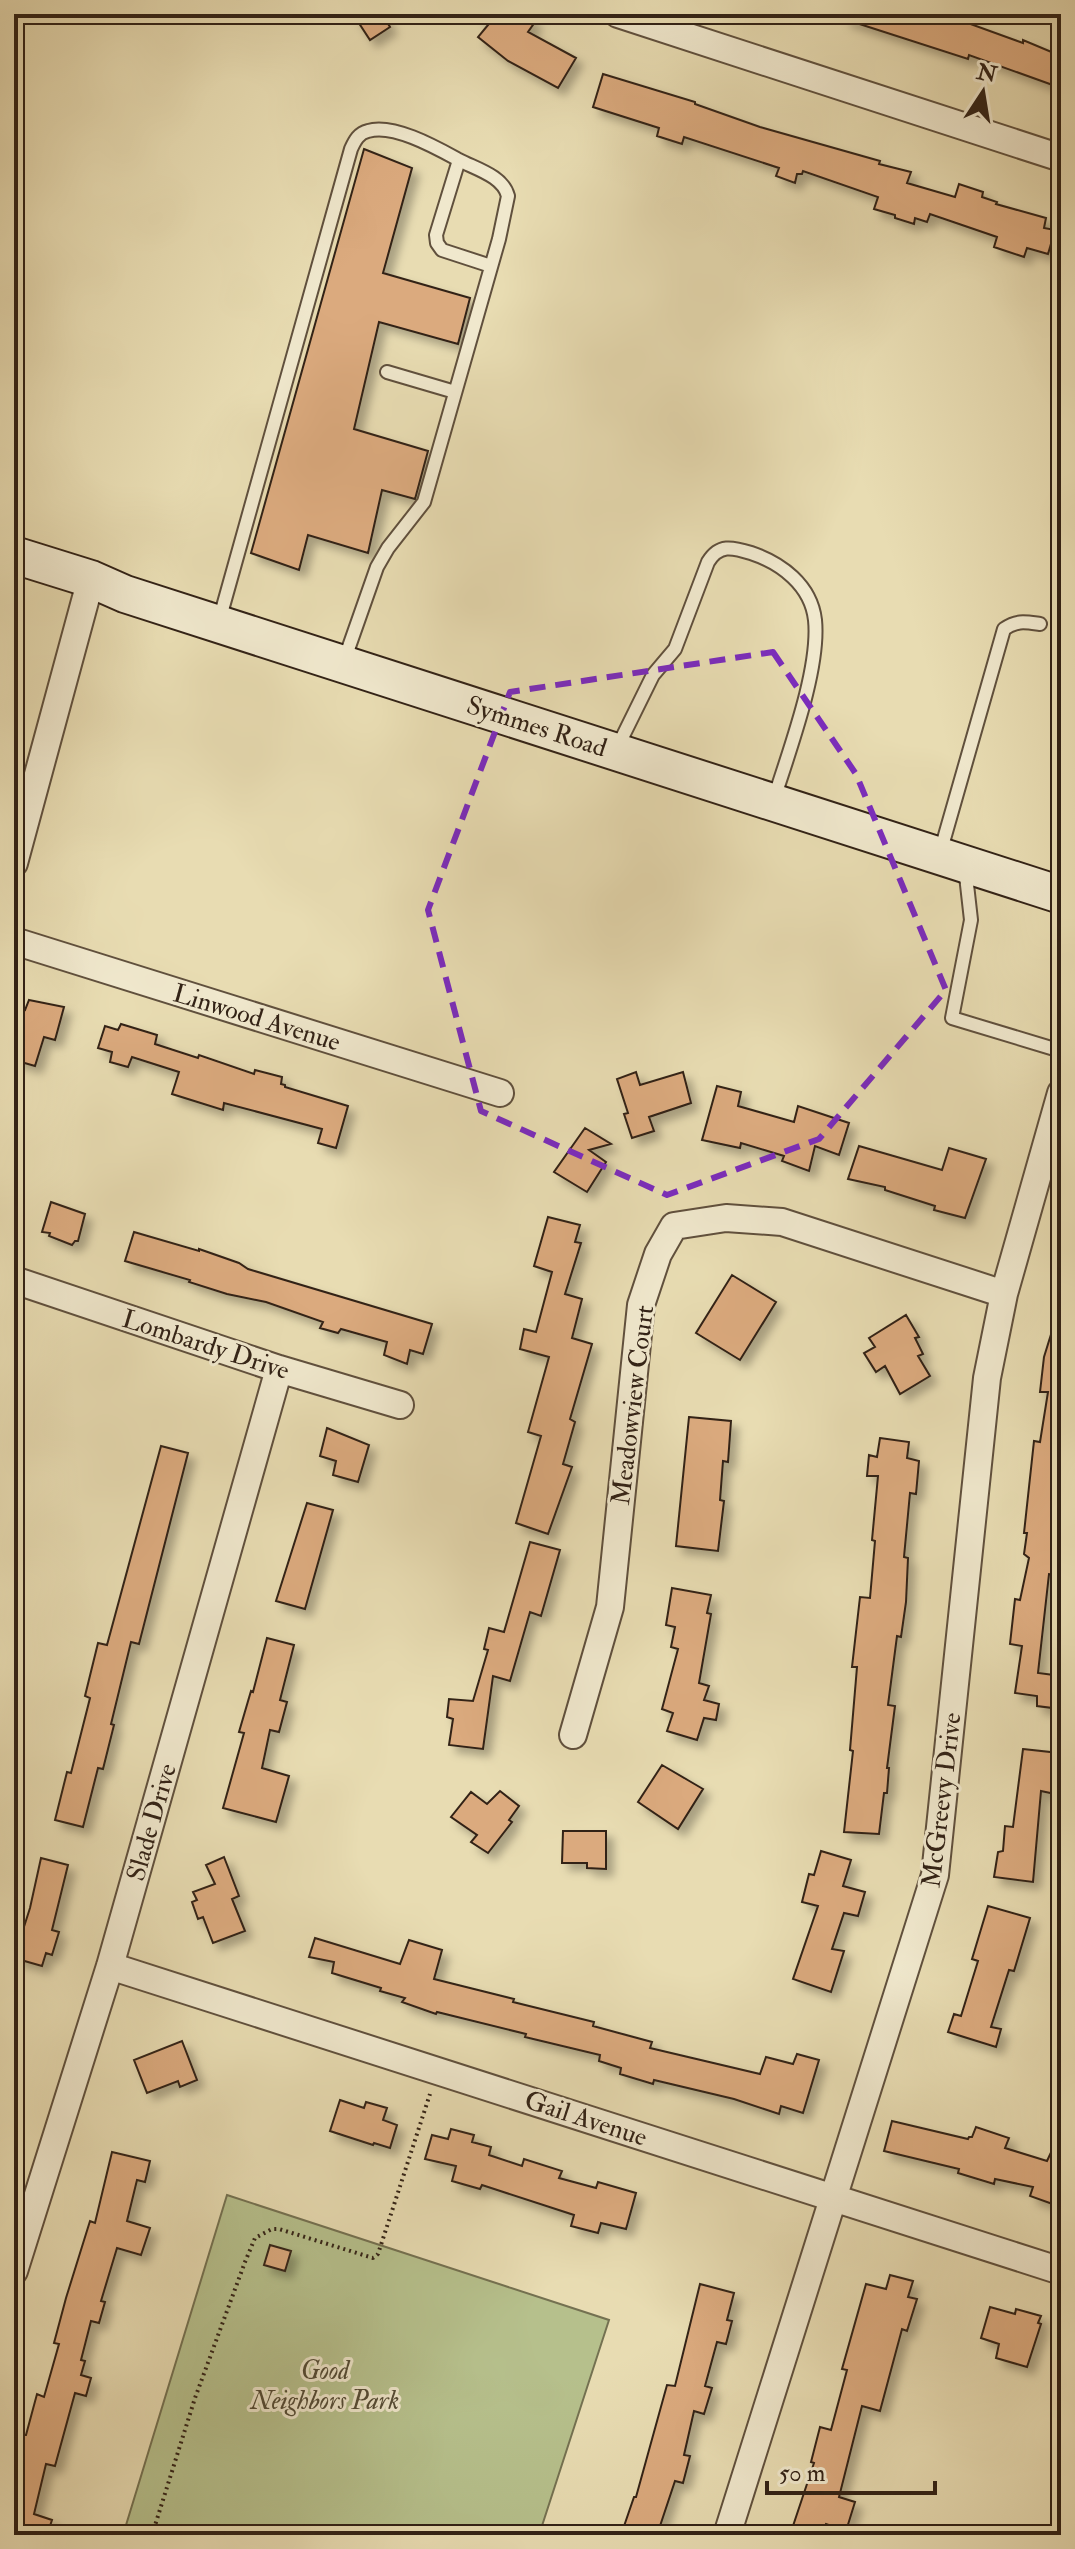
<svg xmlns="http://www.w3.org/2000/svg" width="1075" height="2549" viewBox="0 0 1075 2549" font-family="'IM FELL Double Pica',serif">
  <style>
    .green { fill: #b6c08c; stroke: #747151; stroke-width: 2 }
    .building { fill: #dbaa7e; stroke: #322216; stroke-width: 2; filter: url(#shadow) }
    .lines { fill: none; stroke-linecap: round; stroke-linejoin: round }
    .lane-casing { stroke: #60503d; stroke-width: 16 }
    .street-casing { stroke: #60503d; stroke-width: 30 }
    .secondary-casing { stroke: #322216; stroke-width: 40 }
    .path { stroke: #322216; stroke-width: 4; stroke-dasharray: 2 4; stroke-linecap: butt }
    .lane { stroke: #f0e8cd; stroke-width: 12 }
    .street { stroke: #f0e8cd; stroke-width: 26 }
    .secondary { stroke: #f0e8cd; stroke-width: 36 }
    .marked { fill: none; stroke: #7b2cbf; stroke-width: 6; stroke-dasharray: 16 10; stroke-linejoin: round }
    .labels { text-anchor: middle; stroke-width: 6; stroke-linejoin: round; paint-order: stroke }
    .street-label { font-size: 26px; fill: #322216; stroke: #f0e8cd }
    .park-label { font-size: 26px; font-style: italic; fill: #534a34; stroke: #f0e8cd }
  </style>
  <defs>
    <filter id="shadow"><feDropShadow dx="7" dy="7" stdDeviation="4" flood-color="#0004"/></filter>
  </defs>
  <rect width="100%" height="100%" fill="#e8dcb2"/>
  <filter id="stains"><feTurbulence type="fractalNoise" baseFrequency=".0025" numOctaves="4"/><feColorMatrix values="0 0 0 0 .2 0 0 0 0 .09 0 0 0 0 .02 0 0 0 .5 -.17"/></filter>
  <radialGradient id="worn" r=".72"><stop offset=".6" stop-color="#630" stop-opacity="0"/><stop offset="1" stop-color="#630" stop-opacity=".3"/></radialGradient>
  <path class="green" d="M227,2195L609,2320L539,2535H123Z"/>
  <path class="building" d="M353,14H382L390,27L370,40Z
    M477,14H524L535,22L528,32L576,58L558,88L508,61L478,37L488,25Z
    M845,14H943L1023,43V40L1061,56V88L969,55L968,59L844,19Z
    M603,74L695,102V104L760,127L880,161L879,164L911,172L907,183L955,197L959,184L983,192L982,197L997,202L996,204L1046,218L1044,228L1055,230L1048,254L1027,248L1024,257L994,247L997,237L930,214L927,222L915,218L914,224L895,218V215L874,209L878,197L803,171L802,174H797L795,183L776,176L779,168L684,137L682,144L657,136L659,128L593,107Z
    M364,149L412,168L383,273L470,298L458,344L379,322L354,429L428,451L415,499L382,490L368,553L308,535L299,570L251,553Z
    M29,1000L64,1007L55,1040L44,1037L35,1066L14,1060V1030L20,1009L25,1010Z
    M121,1024L157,1035L155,1044L198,1058L199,1055L254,1074L255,1070L282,1077L281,1084L285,1085V1087L348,1106L336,1148L318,1143L322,1129L224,1103L223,1110L172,1094L179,1072L132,1057L128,1067L110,1062L112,1052L98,1048L105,1026L118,1030Z
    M636,1072L640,1085L683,1072L691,1103L649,1117L654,1131L632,1138L624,1114L628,1113L617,1079Z
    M717,1086L741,1092L738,1106L794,1122L798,1106L849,1123L839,1155L815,1146L809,1171L782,1161L784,1156L741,1143L740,1148L702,1140Z
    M585,1128L611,1144L589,1150L606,1162L587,1192L554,1172Z
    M859,1146L942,1170L949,1148L986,1159L965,1218L934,1210L935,1206L885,1190V1187L848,1179Z
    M51,1202L85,1214L78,1241H75L72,1245L49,1236L50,1233L42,1232Z
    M548,1217L580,1225L575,1242L581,1243L565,1294L582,1299L572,1338L592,1344L570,1419L575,1422L563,1464L572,1467L548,1534L516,1523L541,1436L528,1432L549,1357L520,1349L524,1329L536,1332L552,1272L534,1266Z
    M134,1232L199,1251V1249L239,1263L248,1269L432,1324L423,1354L410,1350L407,1364L384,1355L387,1342L341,1329L338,1333L320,1328L323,1322L266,1302L227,1294L189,1282L190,1280L125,1261Z
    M732,1275L776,1302L740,1360L696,1333Z
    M906,1315L919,1337L915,1338L923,1354L918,1356L930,1376L900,1394L885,1366L876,1372L864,1353L875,1347L869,1338Z
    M1057,1315H1061V1510L1057,1575L1049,1574L1038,1673L1061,1676V1709L1037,1706V1696L1015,1693L1022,1646L1010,1644L1015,1599L1020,1600L1029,1558L1024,1554L1027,1533H1024L1034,1441L1040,1442L1048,1392H1040L1044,1357Z
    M689,1417L731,1421L728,1462L723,1461L720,1500L724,1501L718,1551L676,1546Z
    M327,1428L369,1445L358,1482L333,1475L336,1461L320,1456Z
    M880,1438L909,1442L907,1458L919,1461L916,1494L910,1493L904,1557L908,1558L906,1602L901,1637L897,1636L888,1705L895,1706L887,1768H889L887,1793H884L879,1834L844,1832L853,1751L850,1750L857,1667H852L860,1597L870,1598L875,1541L872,1540L878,1476H867L869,1455L877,1457Z
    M161,1446L188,1453L139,1644L131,1642L111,1724L114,1725L103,1769L98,1768L83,1827L55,1820L67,1772L71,1773L90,1698L85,1696L98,1643L107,1645Z
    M307,1503L333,1510L305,1609L276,1601Z
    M530,1542L560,1550L541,1616L530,1612L510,1681L493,1676L483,1749L449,1745L453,1719L447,1717L449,1699L473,1701L488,1650L484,1649L489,1628L504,1632Z
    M672,1588L711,1595L707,1613L711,1614L699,1683L709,1686L704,1700L719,1704L716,1720L704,1718L697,1740L667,1731L673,1713L662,1709L678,1649L671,1647L675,1627L666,1625Z
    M267,1638L294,1645L280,1700L287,1702L279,1732L270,1730L262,1768L289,1776L276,1822L223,1808L244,1733L239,1732L251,1691L253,1692Z
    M1023,1749L1059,1753L1055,1794L1041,1791L1033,1882L994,1877L998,1852L1003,1851L1005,1826L1013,1827Z
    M662,1765L703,1789L678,1829L638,1802Z
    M500,1791L519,1806L509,1820L512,1822L488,1853L471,1842L477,1835L451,1817L471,1792L487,1804Z
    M563,1831H606V1869L587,1868V1863H562Z
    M821,1851L851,1860L843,1886L865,1892L858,1916L844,1913L832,1949L844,1951L831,1992L793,1979L818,1906L802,1902L809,1874L814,1875Z
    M224,1857L239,1896L232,1899L245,1931L213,1943L203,1917L198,1919L192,1902L197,1900L193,1892L215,1884L206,1865Z
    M41,1858L68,1865L52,1930L59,1932L52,1955L46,1953L42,1966L14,1958L30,1908Z
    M988,1906L1030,1918L1014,1971L1009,1970L991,2027L1001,2029L996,2047L948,2032L954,2014L961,2016L978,1961L972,1959Z
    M315,1938L400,1964L409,1940L442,1950L434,1979L514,1999L513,2002L594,2022L593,2026L652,2042L650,2048L760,2074L766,2057L793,2064L797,2054L819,2060L803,2113L781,2106L779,2114L734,2099L654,2080L653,2084L620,2074L621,2068L599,2061L600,2055L525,2037L526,2034L437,2012L436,2014L402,2002L405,1998L380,1991L381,1988L332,1973L334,1962L309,1957Z
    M182,2041L197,2080L180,2087L178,2081L147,2093L134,2060Z
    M340,2100L364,2108L366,2102L387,2108L383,2120L397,2125L390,2148L374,2143L373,2145L330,2131Z
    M892,2121L968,2139L969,2137H972L976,2127L1009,2138L1005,2148L1047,2161L1061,2131V2207L1030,2196L1033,2187L995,2179L994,2184L958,2173L959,2169L884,2151Z
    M451,2129L474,2135L472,2142L491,2147L489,2155L522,2166L524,2159L562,2171L559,2178L596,2188L598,2182L636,2193L626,2229L601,2223L598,2233L571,2226L574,2215L482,2185L480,2189L452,2181L456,2166L425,2159L432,2135L448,2139Z
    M112,2152L150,2161L145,2182L137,2180L127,2221L150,2228L141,2255L117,2248L101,2301L105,2302L99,2323L91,2321L81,2360L85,2361L81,2375L91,2378L86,2396L75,2393L55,2466L46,2464L34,2514L52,2520L47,2535H14V2470L23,2435H26L37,2394L44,2397L59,2344L54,2343L66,2298L90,2221L95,2223Z
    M270,2245L291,2251L285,2271L264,2265Z
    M890,2275L913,2281L908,2297L917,2299L907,2331L902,2329L880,2411L862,2406L839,2497L855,2502L846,2531L826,2524L822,2535H790L814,2463L811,2462L820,2427L831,2430L847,2370L842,2369L866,2284L886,2289Z
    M700,2284L734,2293L727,2320L732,2321L726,2344L717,2342L705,2386L712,2388L704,2414L694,2411L684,2455L690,2456L683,2483L675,2481L657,2535H621L634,2497H636L667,2385L675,2386Z
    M990,2307L1015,2314L1016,2309L1041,2316L1038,2323L1041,2324L1027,2367L996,2358L999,2344L981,2338Z"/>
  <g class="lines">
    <g class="lane-casing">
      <path id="lane" d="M387,372L455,392
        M219,621L351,149C355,140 359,133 368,131C393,123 437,148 459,160
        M344,661L377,567L388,548L424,502L499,239L508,196C503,176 476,169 459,160L436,235L437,243L442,250L491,266
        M617,748L653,675L675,649L708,562C719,544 732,547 751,553C781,563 811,585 815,620C820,669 789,751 774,799
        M940,853L1004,629C1017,620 1025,622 1040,624
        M965,867L971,920L952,1018L1061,1051"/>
    </g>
    <g class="street-casing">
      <path id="street" d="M618,14L1061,158
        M14,863L91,579
        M14,941L500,1093
        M14,1280L279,1369L400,1405
        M573,1735L610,1607L641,1305L658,1254L674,1226L726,1218L782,1222L1004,1294
        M110,1966L1061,2271
        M14,2271L110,1966L279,1369
        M727,2535L935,1875L987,1378L1004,1294L1061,1093"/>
    </g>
    <g class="secondary-casing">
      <path id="secondary" d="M14,555L91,579L125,594L1061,895"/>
    </g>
    <path class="path" d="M152,2535L195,2398L245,2262L255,2238L272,2229H279L373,2258L378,2254L430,2094"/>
    <use href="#lane" class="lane"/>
    <use href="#street" class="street"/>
    <use href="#secondary" class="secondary"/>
  </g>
  <path class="marked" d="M773,652L856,774L946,990L819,1139L667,1195L481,1111L428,910L510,692Z"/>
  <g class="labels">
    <g class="street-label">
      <text transform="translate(537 726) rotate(18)" y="9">Symmes Road</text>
      <text transform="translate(257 1017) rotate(17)" y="9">Linwood Avenue</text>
      <text transform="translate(206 1344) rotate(18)" y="9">Lombardy Drive</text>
      <text transform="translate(632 1405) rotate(-83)" y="9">Meadowview Court</text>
      <text transform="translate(941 1800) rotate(-83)" y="9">McGreevy Drive</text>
      <text transform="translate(151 1822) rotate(-74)" y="9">Slade Drive</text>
      <text transform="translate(586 2118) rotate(18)" y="9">Gail Avenue</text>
    </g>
    <g class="park-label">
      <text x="325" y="2379">Good<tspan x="325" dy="30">Neighbors Park</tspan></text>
    </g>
  </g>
  <rect width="1075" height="2549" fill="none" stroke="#e8dcb2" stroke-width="48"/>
  <rect x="16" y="16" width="1043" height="2517" fill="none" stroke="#322216" stroke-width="4"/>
  <rect x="24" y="24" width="1027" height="2501" fill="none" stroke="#322216" stroke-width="2"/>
  <g transform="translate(983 92) rotate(12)" stroke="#f0e8cd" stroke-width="6" paint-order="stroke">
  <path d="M0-6L14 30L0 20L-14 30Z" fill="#322216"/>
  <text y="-12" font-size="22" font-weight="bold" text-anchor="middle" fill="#322216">N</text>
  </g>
  <path d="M767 2481v12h168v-12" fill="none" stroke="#322216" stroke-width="4"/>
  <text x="779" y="2481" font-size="24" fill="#322216" stroke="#f0e8cd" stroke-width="6" paint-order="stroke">50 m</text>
  <rect width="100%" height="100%" filter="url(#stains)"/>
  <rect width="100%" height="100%" fill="url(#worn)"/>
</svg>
